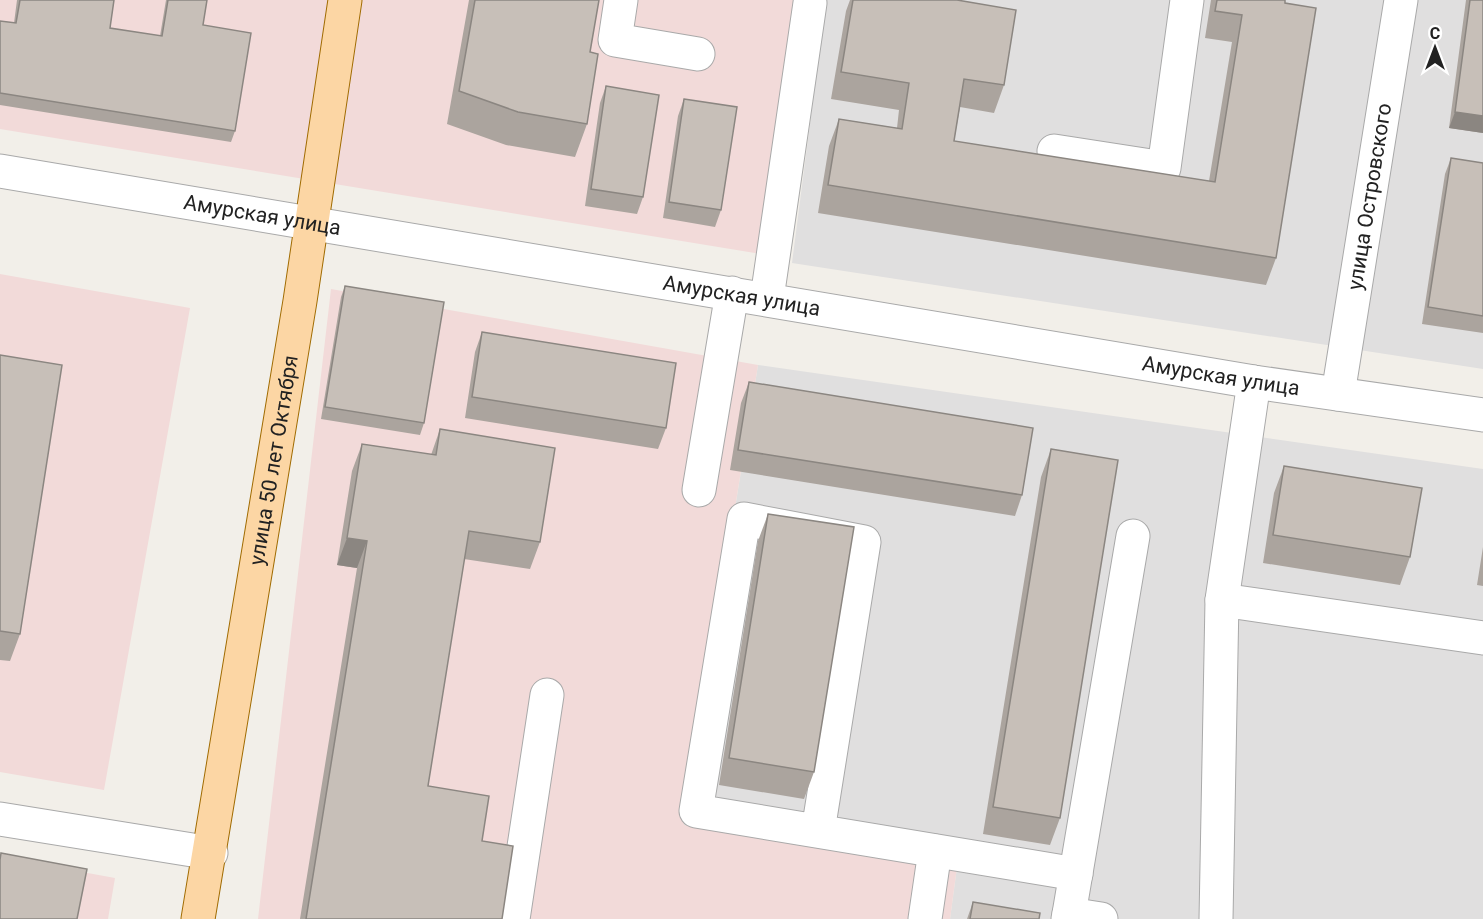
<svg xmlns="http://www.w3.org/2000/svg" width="1483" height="919" viewBox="0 0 1483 919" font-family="Roboto,sans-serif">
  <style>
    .residential { fill: #e0dfdf }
    .commercial { fill: #f2dad9 }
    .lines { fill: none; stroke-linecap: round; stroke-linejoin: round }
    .minor-casing { stroke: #a9a9a9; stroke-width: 35 }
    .major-casing { stroke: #a06b00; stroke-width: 35 }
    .minor { stroke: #fff; stroke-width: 33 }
    .major { stroke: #fcd6a4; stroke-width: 33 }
    .wall { fill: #aba49e }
    .shaded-wall { fill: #8b8681 }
    .building { fill: #c7bfb8; stroke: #8b8681; stroke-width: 1.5 }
    .labels { text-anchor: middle; stroke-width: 4.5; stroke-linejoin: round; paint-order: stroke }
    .street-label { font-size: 21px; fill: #222; stroke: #fff }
  </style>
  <rect width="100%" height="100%" fill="#f2efe9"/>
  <path class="residential" d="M826,0H1483V369L792,263Z
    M758,365L1483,469V919H950L957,867L684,826Z"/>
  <path class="commercial" d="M0,0H810L773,256L0,129Z
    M0,274L190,308L104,790L0,772Z
    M331,289L758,365L684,825L957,867L950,919H258Z
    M0,857L115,878L108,919H0Z"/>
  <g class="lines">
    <g class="minor-casing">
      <g id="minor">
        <path d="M621,0L615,40L698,54"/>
        <path d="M1054,151L1164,168L1187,0"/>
        <path id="s1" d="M0,171L1254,382L1483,415"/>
        <path d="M767,298L810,3"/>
        <path id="s2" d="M1338,394L1401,0"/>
        <path d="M699,490L732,293"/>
        <path d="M1222,600L1483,638"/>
        <path d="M0,819L211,853"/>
        <path d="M818,831L864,542L744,519L696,811L1076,874"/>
        <path d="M1069,914L1133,536"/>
        <path d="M513,919L547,695"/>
        <path d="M925,919L935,851"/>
        <path d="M1068,919L1069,914L1101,919"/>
        <path d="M1216,919L1222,600L1254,382"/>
      </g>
    </g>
    <g class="major-casing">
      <g id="major">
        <path id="s3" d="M198,919L300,301L345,0"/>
      </g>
    </g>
    <use href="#minor" class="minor"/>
    <use href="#major" class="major"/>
  </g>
  <path class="wall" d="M17,0H114L110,28L160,36L166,0H207L203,25L235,131L231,142L0,105V21L14,23Z
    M469,0H599L590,52L587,124L575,157L506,145L447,124Z
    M850,0H957L1004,85L994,113L960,107L954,141L1209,181L1232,42L1205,38L1211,0H1285L1276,258L1266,285L818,213L829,146L839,119L897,128L899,110L831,99L846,11Z
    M1466,0H1483V133L1449,128Z
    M606,86L643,197L637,214L585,206L600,103Z
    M684,99L721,210L715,227L663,218L678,116Z
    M1451,158L1483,163V333L1422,324L1445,174Z
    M345,286L424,423L420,435L321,419L341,297Z
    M482,332L666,428L658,449L465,418L475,352Z
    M0,355L20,634L10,661L0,660Z
    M749,382L1022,495L1015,516L730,470L741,403Z
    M440,429L540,542L530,569L464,559L428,786L482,841L502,919H300L357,568L337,565L352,471L362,444L431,455Z
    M1051,449L1060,818L1050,845L983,834L1041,477Z
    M1284,466L1410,557L1400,585L1263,563L1274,493Z
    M768,514L814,772L804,799L719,785L758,541Z
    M1483,547V586L1477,585Z
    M973,902L1039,919H967Z"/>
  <path class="shaded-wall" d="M1455,112L1483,116V133L1449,128Z
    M347,538L367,541L357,568L337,565Z"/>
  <path class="building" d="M20,0H114L110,28L162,36L168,0H207L203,25L251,33L235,131L0,93V21L16,23Z
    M475,0H599L590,52L598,54L587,124L518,112L459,91Z
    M853,0H957L1016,10L1004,85L964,79L954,141L1215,182L1242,15L1215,11L1217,0H1285V3L1316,8L1276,258L828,185L839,119L902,129L909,83L841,72Z
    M1470,0H1483V116L1455,112Z
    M606,86L659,95L643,197L591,189Z
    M684,99L737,107L721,210L669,202Z
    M1451,158L1483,163V316L1428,307Z
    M345,286L444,302L424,423L325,407Z
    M482,332L676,363L666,428L472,397Z
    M0,355L62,365L20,634L0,631Z
    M749,382L1033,428L1022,495L738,450Z
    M440,429L555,448L540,542L469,531L428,786L489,796L482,841L513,846L502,919H306L367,541L347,538L362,444L436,455Z
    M1051,449L1118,460L1060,818L993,807Z
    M1284,466L1422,488L1410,557L1273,535Z
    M768,514L854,527L814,772L729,758Z
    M1,853L87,869L77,919H0V860Z
    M973,902L1040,913L1039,919H970Z"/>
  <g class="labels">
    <g class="street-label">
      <text dy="7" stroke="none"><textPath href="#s2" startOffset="200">улица Островского</textPath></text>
      <text dy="7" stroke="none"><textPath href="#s1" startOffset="266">Амурская улица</textPath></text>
      <text dy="7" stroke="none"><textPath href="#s1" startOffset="752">Амурская улица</textPath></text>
      <text dy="7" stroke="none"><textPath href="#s1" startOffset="1238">Амурская улица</textPath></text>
      <text dy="7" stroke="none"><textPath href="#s3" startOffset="465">улица 50 лет Октября</textPath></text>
    </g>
  </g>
  <g transform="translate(1435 48)" stroke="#ffffff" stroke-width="4.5" paint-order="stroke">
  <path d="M0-4.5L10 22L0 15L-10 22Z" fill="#222222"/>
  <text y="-9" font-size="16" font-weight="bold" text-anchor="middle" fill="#222222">С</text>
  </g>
</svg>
